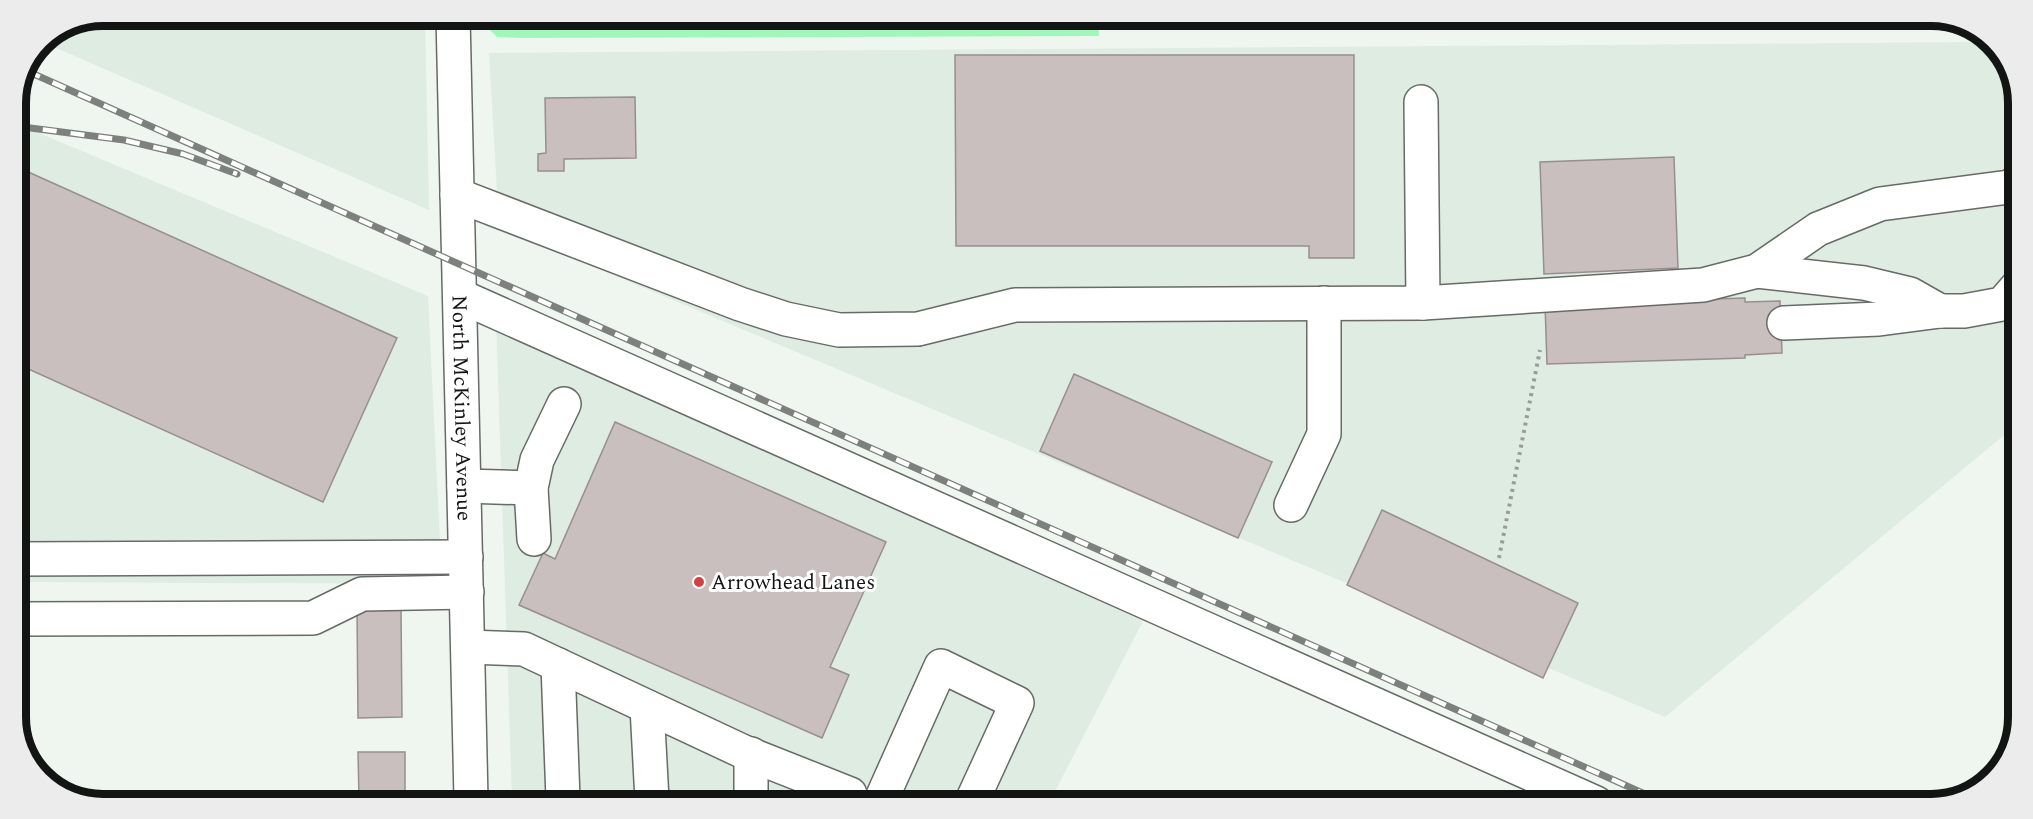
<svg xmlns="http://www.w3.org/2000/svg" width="2033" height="819" viewBox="0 0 2033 819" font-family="Spectral,serif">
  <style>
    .built { fill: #deece2 }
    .green { fill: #a0f7ba }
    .building { fill: #c8bfbe; stroke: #978f8e; stroke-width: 1.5 }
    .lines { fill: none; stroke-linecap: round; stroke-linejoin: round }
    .minor-casing { stroke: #666b67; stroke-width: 36 }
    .path { stroke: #989d99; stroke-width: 4; stroke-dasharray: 3 4.5; stroke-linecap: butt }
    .minor { stroke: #fff; stroke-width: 33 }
    .rail-casing { stroke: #7c817d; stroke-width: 7 }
    .rail { stroke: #fff; stroke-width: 4.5; stroke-dasharray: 14; stroke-linecap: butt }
    .poi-dot { fill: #d24340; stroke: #fff; stroke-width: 2 }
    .labels { text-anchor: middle; stroke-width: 6; stroke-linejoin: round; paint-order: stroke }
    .street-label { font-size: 21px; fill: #121513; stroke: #fff }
    .poi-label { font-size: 21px; fill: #121513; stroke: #fff; text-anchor: start }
    .rim { fill: none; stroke: #121513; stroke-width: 8 }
  </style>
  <rect width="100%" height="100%" fill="#eff6f0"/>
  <path class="built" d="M102,15L425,16L429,210L40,41Z
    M1989,42L2003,54L2018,97L2015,426L1665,717L499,227L489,53Z
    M15,123L428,296L442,584L15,582Z
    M496,319L1143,621L1050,801L512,799Z"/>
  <path class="green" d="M489,16L1098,18L1099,36L520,38L497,37L489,29Z"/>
  <path class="building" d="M955,55H1354V258H1309V246H956Z
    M635,97L636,158L564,159V171H538V154L546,153L545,98Z
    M1674,157L1678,268L1544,274L1540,162Z
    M15,166L397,338L323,502L15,363Z
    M1745,298V302L1780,301L1782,353L1745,355V358L1547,364L1545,304Z
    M1074,374L1272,462L1238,538L1040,451Z
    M615,422L886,542L830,667L849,675L822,738L519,605L543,553L555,559Z
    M1382,510L1578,603L1543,678L1347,585Z
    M357,609H401L402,717L358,718Z
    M358,752H405V799L359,798Z"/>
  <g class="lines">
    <g class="minor-casing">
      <g id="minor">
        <path id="s1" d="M453,16L471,799"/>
        <path d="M1421,102L1423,303"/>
        <path d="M457,195L740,304L786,319L839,330L918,329L1015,305L1423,303L1703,285L1757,271L1818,229L1880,204L2009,187L2017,182"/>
        <path d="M1757,271L1864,283L1910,294L1940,311"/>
        <path d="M460,296L1596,803"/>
        <path d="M1784,323L1879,319L1940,311H1964L2002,304L2016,288"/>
        <path d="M464,486L531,488"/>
        <path d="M1291,505L1324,434V303"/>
        <path d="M534,539L531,488L537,460L564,404"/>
        <path d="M15,559L466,557"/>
        <path d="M15,619L313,618L362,594L467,592"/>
        <path d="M468,647L524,649L744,752L850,794L849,800"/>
        <path d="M558,665L563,799"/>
        <path d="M647,707L652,800"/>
        <path d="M751,754V800"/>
        <path d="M881,800L941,666L1017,703L972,801"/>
      </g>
    </g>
    <path class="path" d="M1499,558L1540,350"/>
    <use href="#minor" class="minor"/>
    <g class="rail-casing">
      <path id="rail" d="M27,71L1665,803
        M15,126L124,140L183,154L237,174"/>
    </g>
    <use href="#rail" class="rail"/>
  </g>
  <circle class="poi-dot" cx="699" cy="582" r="6"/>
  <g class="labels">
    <g class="street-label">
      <text dy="7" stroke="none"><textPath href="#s1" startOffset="392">North McKinley Avenue</textPath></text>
    </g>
    <g class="poi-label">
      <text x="711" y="589">Arrowhead Lanes</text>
    </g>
  </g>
  <path d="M0 0H2033V819H0ZM103 26H1931A77 77 0 0 1 2008 103V717A77 77 0 0 1 1931 794H103A77 77 0 0 1 26 717V103A77 77 0 0 1 103 26Z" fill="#ececec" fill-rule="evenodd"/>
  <path class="rim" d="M103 26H1931A77 77 0 0 1 2008 103V717A77 77 0 0 1 1931 794H103A77 77 0 0 1 26 717V103A77 77 0 0 1 103 26Z"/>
</svg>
